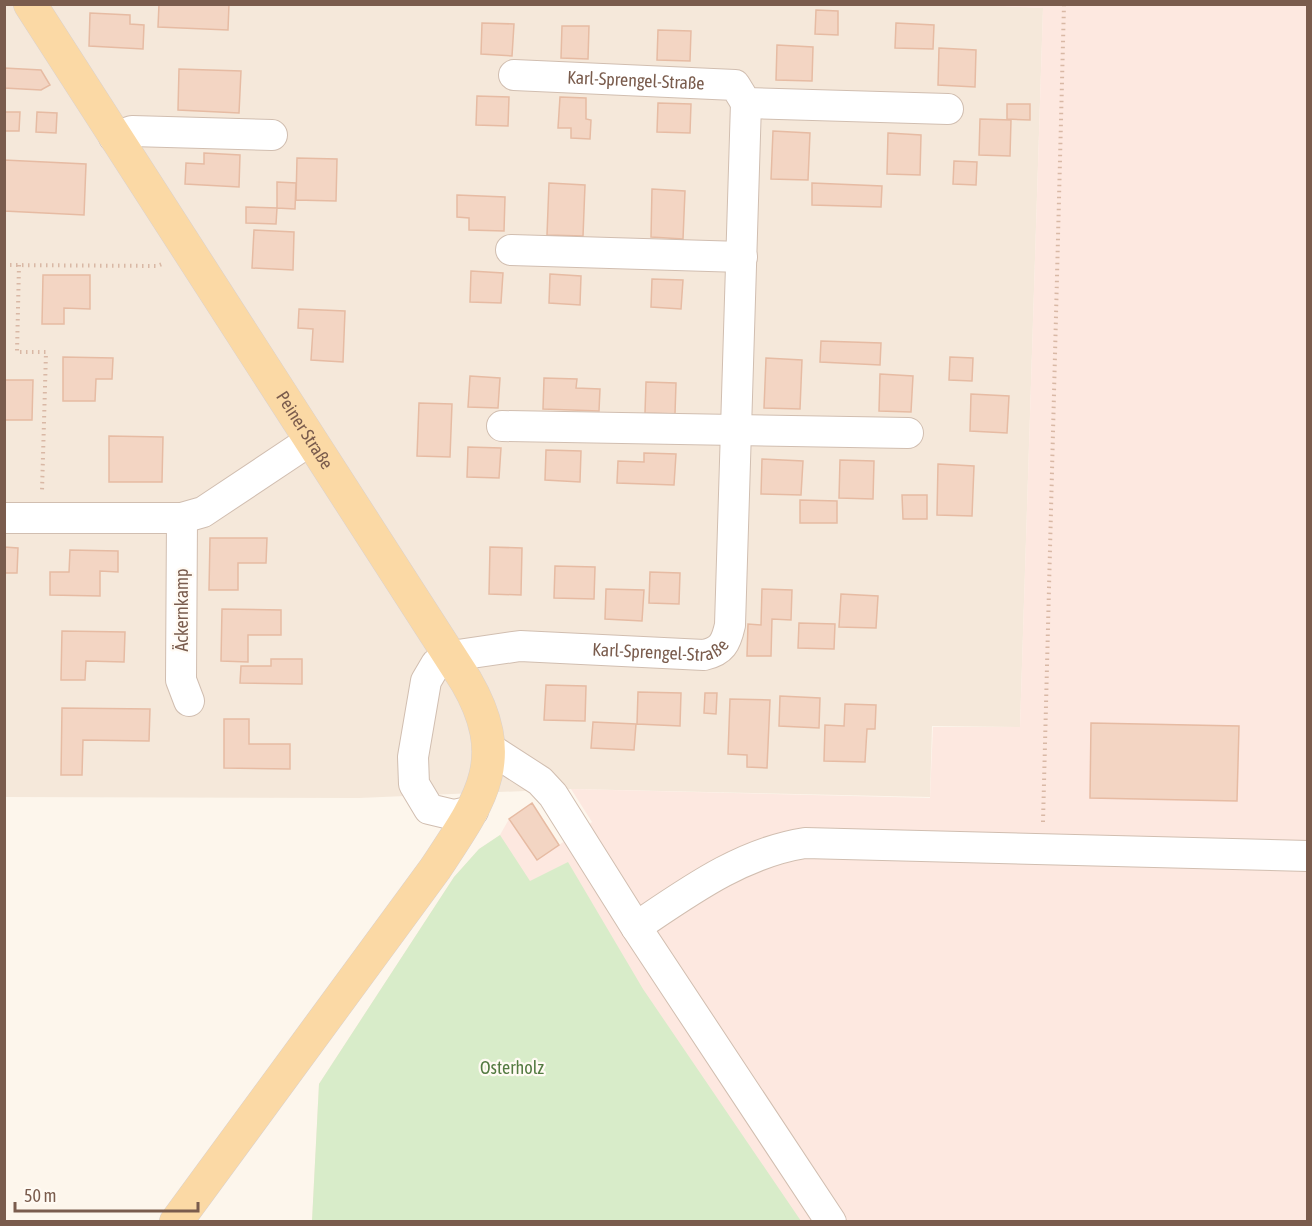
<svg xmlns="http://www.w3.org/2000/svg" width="1312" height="1226" viewBox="0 0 1312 1226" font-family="'Asap Condensed',sans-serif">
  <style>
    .residential { fill: #f5e8da }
    .commercial { fill: #fde8e0 }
    .green { fill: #d8ecc9 }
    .building { fill: #f3d5c3; stroke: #e6bba3; stroke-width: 1.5 }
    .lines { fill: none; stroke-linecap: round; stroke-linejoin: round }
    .minor-casing { stroke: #d1beb0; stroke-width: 32 }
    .major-casing { stroke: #dad1cd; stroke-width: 34 }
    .path { stroke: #d9b8a5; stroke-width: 4; stroke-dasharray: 1.5 4.5; stroke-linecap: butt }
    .minor { stroke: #fff; stroke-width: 30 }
    .major { stroke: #fbd9a5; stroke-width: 33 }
    .labels { text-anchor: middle; stroke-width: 4.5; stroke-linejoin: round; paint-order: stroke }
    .street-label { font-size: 18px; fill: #7a5c4d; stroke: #fffaf3 }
    .park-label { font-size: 18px; fill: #537a41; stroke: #fffaf3 }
  </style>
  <rect width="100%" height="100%" fill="#fdf6ec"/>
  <path class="residential" d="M966,4L1043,8L1020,727L932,726L930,797L571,789L359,798L5,797V5Z"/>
  <path class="commercial" d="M966,5H1307V1221L312,1222L319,1084L454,877L479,849L500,835L509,819L532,803L559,845L592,822L571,789L930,798L933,727H1020L1043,8Z"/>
  <path class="green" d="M500,835L530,881L568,862L643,989L801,1221H312L319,1084L454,877L479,849Z"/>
  <path class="building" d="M159,4H229L228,30L158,27Z
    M816,10L838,11V35L815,34Z
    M90,13L130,15V24L144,25L143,49L89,46Z
    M482,23L514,24L512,56L481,54Z
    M896,23L934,25L933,49L895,48Z
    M562,26H589L588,59L561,58Z
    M658,30L691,31L690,61L657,60Z
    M777,45L813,47L812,81L776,80Z
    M939,48L976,50L975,87L938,85Z
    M4,68L41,70L50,85L41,90L4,88Z
    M179,69L241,71L239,113L178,110Z
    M477,96L509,97L508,126L476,125Z
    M560,97L586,98V119L591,120L590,139L571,138V128H558Z
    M658,103L691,104L690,133L657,132Z
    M1007,104H1030V120L1007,119Z
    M4,112H20L19,131H4Z
    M37,112L57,113L56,133L36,132Z
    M980,119L1011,120L1010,156L979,155Z
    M773,131L810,133L808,180L771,179Z
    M888,133L921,135L920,175L887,174Z
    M204,153L240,155L239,187L185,184L186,163L204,164Z
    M297,158L337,159L336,201L296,200Z
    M4,160L86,164L84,215L4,211Z
    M954,161L977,162L976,185L953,184Z
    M277,182L296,183L295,209L277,208Z
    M549,183L585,185L583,236L547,235Z
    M812,183L882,186L881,207L812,205Z
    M652,189L685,191L683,239L651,237Z
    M457,195L505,197L504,231L469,230V218L457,217Z
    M246,207L277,208L276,224L246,223Z
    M254,230L294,232L293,270L252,268Z
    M471,271L503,273L501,303L470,302Z
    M550,274L581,276L580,305L549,303Z
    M43,275H90V309L64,308V324H42Z
    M652,279L683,280L681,309L651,307Z
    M299,309L345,311L343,362L311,360L313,329L298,328Z
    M821,341L881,343L880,365L820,362Z
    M63,357L113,358L112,379H96L95,401H63Z
    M950,357L973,358L972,381L949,380Z
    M766,358L802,360L800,409L764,408Z
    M880,374L913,376L911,412L879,411Z
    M470,376L500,378L498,408L468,407Z
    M544,378L577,379L576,388L600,389L599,411L543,409Z
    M4,380H33L32,420H4Z
    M646,382L676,383L675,414L645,413Z
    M971,394L1009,396L1007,433L970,431Z
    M419,403L452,404L450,457L417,456Z
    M109,436L163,437L162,482H109Z
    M468,447L501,448L499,478L467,477Z
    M546,450L581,451L580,482L545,480Z
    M644,453L676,454L674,485L617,483L618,461L644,462Z
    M762,459L803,461L801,495L761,494Z
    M840,460L874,461L873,499L839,498Z
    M938,464L974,466L972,516L937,515Z
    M902,495H927V519H903Z
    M800,500L837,501V523H800Z
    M210,538H267L266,563H238V590H209Z
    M4,547L18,548L17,573H4Z
    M490,547L522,548L521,595L489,594Z
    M70,550L118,551V572L100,571V596L50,595V572H69Z
    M555,566L595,567L594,599L554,598Z
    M650,572L680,573L679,604L649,603Z
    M606,589L644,590L642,621L605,619Z
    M762,589L792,590L791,620L772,619L771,656H747L748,624L761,625Z
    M841,594L878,596L876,628L839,627Z
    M222,609L281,610V635H248V662L221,661Z
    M799,623L835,624L834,649L798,648Z
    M62,631L125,632L124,662L86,661L85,680H61Z
    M271,659H302V684L240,683L241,666H271Z
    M546,685L586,686L585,721L544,720Z
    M638,692L681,693L680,726L637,724Z
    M705,693H717L716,714L704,713Z
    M780,696L820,698L819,728L779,726Z
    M730,699L770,700L767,768L747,767V755L728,754Z
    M845,704L876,705L875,729H867L865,762L824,761L825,725L844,726Z
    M62,708L150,709L149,741L83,740L82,775H61Z
    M224,719H249V744H290V769L224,768Z
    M593,722L636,724L634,750L591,748Z
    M1091,723L1239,726L1237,801L1090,798Z
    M532,803L559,845L537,860L509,819Z"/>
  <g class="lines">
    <g class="minor-casing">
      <g id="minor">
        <path id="s1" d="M514,75L735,85L746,103L948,109"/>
        <path d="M114,137L132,131L272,135"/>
        <path d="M511,250L742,257"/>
        <path d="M502,426L908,433"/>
        <path d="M4,518H182L203,512L311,440"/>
        <path d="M182,518L181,680L189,701"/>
        <path d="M489,748L540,781L553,795L636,927L831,1222"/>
        <path id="s2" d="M473,811L454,815L429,809L414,784L413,757L426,681L436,664L451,656L520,646L704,655C722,651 726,643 730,625L746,103"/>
        <path d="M636,927C688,892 741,853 805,843L1308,856"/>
      </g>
    </g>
    <g class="major-casing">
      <g id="major">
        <path id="s3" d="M30,4L466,681C512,760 480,801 435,869L176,1222"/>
      </g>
    </g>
    <path class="path" d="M4,265L157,266L165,263
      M19,265L17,352H46L42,491
      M1043,822L1064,4"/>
    <use href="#minor" class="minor"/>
    <use href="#major" class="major"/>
  </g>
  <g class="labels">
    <g class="street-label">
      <text dy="6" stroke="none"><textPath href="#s1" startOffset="122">Karl-Sprengel-Straße</textPath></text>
      <text dy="6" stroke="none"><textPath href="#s3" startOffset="507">Peiner Straße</textPath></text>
      <text transform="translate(182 610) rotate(-90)" y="6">Äckernkamp</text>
      <text dy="6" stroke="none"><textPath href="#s2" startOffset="426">Karl-Sprengel-Straße</textPath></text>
    </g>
    <g class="park-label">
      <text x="512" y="1074">Osterholz</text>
    </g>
  </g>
  <rect width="1312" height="1226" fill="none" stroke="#7a5c4d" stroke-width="12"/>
  <path d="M15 1202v9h183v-9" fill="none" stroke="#7a5c4d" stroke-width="3"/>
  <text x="24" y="1202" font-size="18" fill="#7a5c4d" stroke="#fffaf3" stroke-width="4.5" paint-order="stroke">50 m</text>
</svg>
